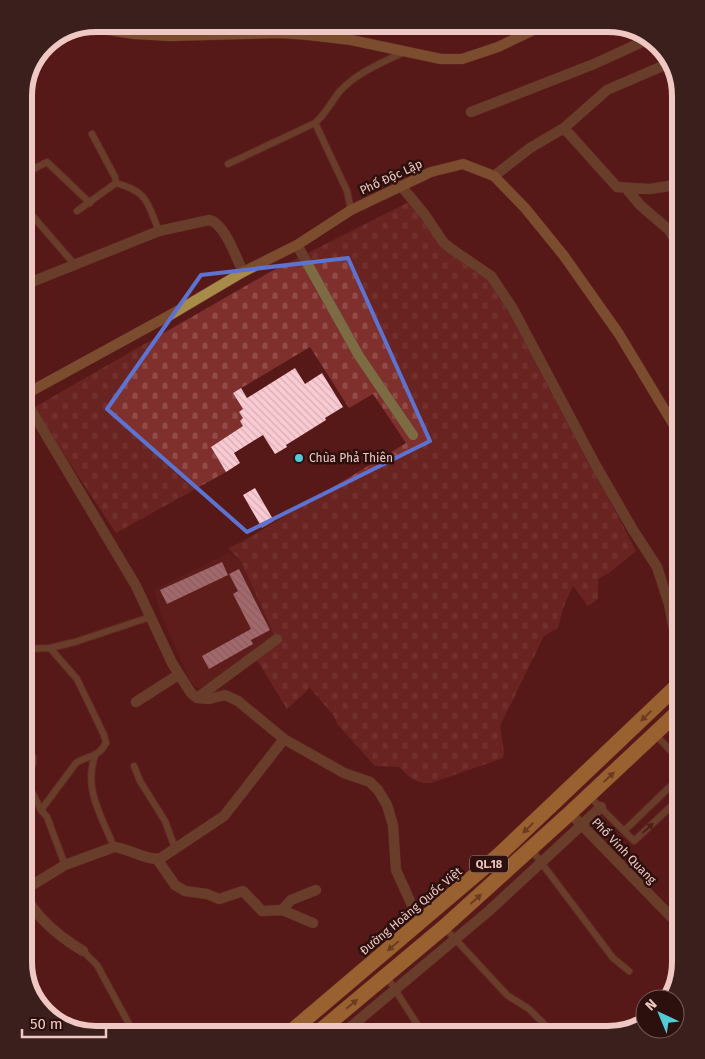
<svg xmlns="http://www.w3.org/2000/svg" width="705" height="1059" viewBox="0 0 705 1059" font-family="'Fira Sans',sans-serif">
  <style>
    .built { fill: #66201d }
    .cemetery { fill: url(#cemetery-stones) }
    .building { fill: url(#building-back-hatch) }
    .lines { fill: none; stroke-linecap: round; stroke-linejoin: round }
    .lane-casing { stroke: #733836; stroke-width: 8 }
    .street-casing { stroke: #733836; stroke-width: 11 }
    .secondary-casing { stroke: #733836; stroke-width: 11 }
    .highway-casing { stroke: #733836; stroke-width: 16 }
    .lane { stroke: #7d6b43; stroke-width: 6 }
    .street { stroke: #7d6b43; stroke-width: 10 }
    .secondary { stroke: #a78b49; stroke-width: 10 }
    .highway { stroke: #e6b94c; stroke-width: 15 }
    .oneway { fill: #88642c }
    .oneway2 { fill: #40271a }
    .marked { fill: none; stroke: #5c73d2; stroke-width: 4; stroke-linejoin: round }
    .poi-dot { fill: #52cbd9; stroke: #2b100d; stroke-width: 2 }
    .labels { text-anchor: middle; stroke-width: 5; stroke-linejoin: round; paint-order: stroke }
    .shield { fill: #2b100d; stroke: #b5918c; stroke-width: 1 }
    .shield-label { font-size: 11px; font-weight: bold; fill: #f0c8c3 }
    .street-label { font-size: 12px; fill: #f0c8c3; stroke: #2b100d }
    .poi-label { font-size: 12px; fill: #f0c8c3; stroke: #2b100d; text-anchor: start }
    .rim { fill: none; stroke: #f0c8c3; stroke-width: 6 }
  </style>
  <defs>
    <pattern id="cemetery-stones" width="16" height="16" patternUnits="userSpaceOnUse" patternTransform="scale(1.25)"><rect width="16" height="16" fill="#7f302c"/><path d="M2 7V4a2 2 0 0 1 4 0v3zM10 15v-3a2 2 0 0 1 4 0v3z" fill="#914c49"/></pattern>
    <pattern id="building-back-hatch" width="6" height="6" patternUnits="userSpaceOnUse" patternTransform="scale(1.25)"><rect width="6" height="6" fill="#facad3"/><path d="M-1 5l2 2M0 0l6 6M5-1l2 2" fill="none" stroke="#d6aeb4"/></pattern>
  </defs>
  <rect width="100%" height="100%" fill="#571917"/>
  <path class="built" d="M228,553L241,561L275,637L202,689L195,687L189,678L161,615L154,590Z"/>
  <path class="cemetery" d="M409,202L486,277L502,299L544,373L636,551L609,573L598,579V599L588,606L573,586L563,608L558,628L544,636L500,726L504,752L503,758L431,783C416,784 409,777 399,767L375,766L337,724L334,716L310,688L287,709L255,657L275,637L241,561L228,548L242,542L406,443L373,394L349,408L310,347L233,393L243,409V419L240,421L243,426L211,447L226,472L116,533L33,408L270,272Z"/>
  <path class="building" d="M295,368L305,384L322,373L343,407L325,418L326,420L286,445L287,447L275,454L263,435L234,453L240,463L226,472L211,447L243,426L240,421L243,418L239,412L243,409L233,393L241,388L247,398Z
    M255,488L274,521L262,528L243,495Z
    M222,562L228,575L167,604L160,590Z
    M239,569L270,630L251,640L253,644L209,669L202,656L251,629L233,594L238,591L229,574Z"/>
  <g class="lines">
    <g class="lane-casing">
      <path id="lane" d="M315,123L347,191L351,210
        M92,134L115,177L116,183C149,192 147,203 159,231
        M228,164L315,123C326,114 332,100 341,90C358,72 382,63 404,52
        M24,174L47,162L90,203
        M24,206L75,265
        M77,211L116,183
        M24,649L50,648L75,642L150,617
        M655,734L681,762
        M24,743L33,757V764L25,772L24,776L41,810L47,817L65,865
        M95,756C83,789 102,817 114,847
        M134,766L140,781L165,821L175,848
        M589,796L634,841L681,797
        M41,810L76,763C88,755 98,758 106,743L104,735L77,679L50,648
        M624,831L681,776
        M531,849L613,958L629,971
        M444,927L507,995L529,1009L555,1035
        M83,951L97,965L135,1035
        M387,977L424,1035
        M660,999L676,983
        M633,1029L645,1015"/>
    </g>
    <g class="street-casing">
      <path id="street" d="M471,112L594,64L651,38
        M564,128L617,187L650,189L681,184
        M494,176L530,148L564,128L607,90L672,62
        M402,187L425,215L443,242L450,248L491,276L513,309L595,464L633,530L657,567L669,604L681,665
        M626,188L640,205L669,230L676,241L681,256
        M297,245L359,356L413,435
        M24,285L159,231L209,220C225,223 236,258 243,272
        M24,398L136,586L172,663L191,693L197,698L209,699L225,695L238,701L284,739L344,773L370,782L378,790L387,805L393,825L396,870L420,923
        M197,698L277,639
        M136,702L178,675
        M570,813L681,927
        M157,859L175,885L185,891L207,894L219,899L243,891L262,911L282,910L313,923
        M24,890L65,865L114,847C128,848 149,862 161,858L224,816L284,739
        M24,892C35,918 60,937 83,951
        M282,910L291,900L316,890
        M341,1035L490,910L601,807"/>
    </g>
    <g class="secondary-casing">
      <path id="secondary" d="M89,27L134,34L170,36L281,33L308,35L351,40L441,59H462L498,47L546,24
        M24,395L172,314L243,272L297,245L351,210L431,172L463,164L494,176L525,208L564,256L619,334L681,437"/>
    </g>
    <g class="highway-casing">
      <path id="highway" d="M287,1035L500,854L681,682
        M315,1035L444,927L570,813L681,709"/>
    </g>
    <use href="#lane" class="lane"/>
    <use href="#street" class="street"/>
    <use href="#secondary" class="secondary"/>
    <use href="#highway" class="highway"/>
  </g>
  <defs><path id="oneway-solid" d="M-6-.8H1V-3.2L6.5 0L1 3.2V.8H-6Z" transform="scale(1.25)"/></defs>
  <g class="oneway">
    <use href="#oneway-solid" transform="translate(646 716) rotate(136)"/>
    <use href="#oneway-solid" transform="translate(609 777) rotate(-43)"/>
    <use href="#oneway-solid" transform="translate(528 828) rotate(136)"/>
    <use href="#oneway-solid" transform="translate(476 899) rotate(-42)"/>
    <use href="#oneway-solid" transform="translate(393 946) rotate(140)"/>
    <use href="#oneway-solid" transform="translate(352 1004) rotate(-40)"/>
  </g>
  <use class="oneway2" href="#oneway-solid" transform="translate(648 828) rotate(-43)"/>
  <path d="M0 0H705V1059H0ZM348,258L430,441L247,532L107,409L201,275Z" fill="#571917" fill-opacity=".55" fill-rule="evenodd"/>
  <path class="marked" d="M348,258L430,441L247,532L107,409L201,275Z"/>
  <circle class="poi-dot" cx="299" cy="458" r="5"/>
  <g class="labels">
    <rect class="shield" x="470" y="855.5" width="38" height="17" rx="4"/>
    <g class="shield-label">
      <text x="489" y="868">QL.18</text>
    </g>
    <g class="street-label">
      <text transform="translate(391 177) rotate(-25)" y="4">Phố Độc Lập</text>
      <text transform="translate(624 851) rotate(46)" y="4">Phố Vinh Quang</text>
      <text transform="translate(411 911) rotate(-40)" y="4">Đường Hoàng Quốc Việt</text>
    </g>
    <g class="poi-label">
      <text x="309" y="462">Chùa Phả Thiên</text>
    </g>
  </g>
  <path d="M0 0H705V1059H0ZM96 32H608A64 64 0 0 1 672 96V962A64 64 0 0 1 608 1026H96A64 64 0 0 1 32 962V96A64 64 0 0 1 96 32Z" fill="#3b1f1c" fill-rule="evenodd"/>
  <path class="rim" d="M96 32H608A64 64 0 0 1 672 96V962A64 64 0 0 1 608 1026H96A64 64 0 0 1 32 962V96A64 64 0 0 1 96 32Z"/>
  <g transform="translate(660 1014) rotate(316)"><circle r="24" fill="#2b100d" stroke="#7a5a56"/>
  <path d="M0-4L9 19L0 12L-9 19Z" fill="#52cbd9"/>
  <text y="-8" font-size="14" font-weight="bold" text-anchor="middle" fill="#f0c8c3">N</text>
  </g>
  <path d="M22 1029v8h84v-8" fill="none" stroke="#f0c8c3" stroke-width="2.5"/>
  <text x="30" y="1029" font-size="15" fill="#f0c8c3" stroke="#2b100d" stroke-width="4" paint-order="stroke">50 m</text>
</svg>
